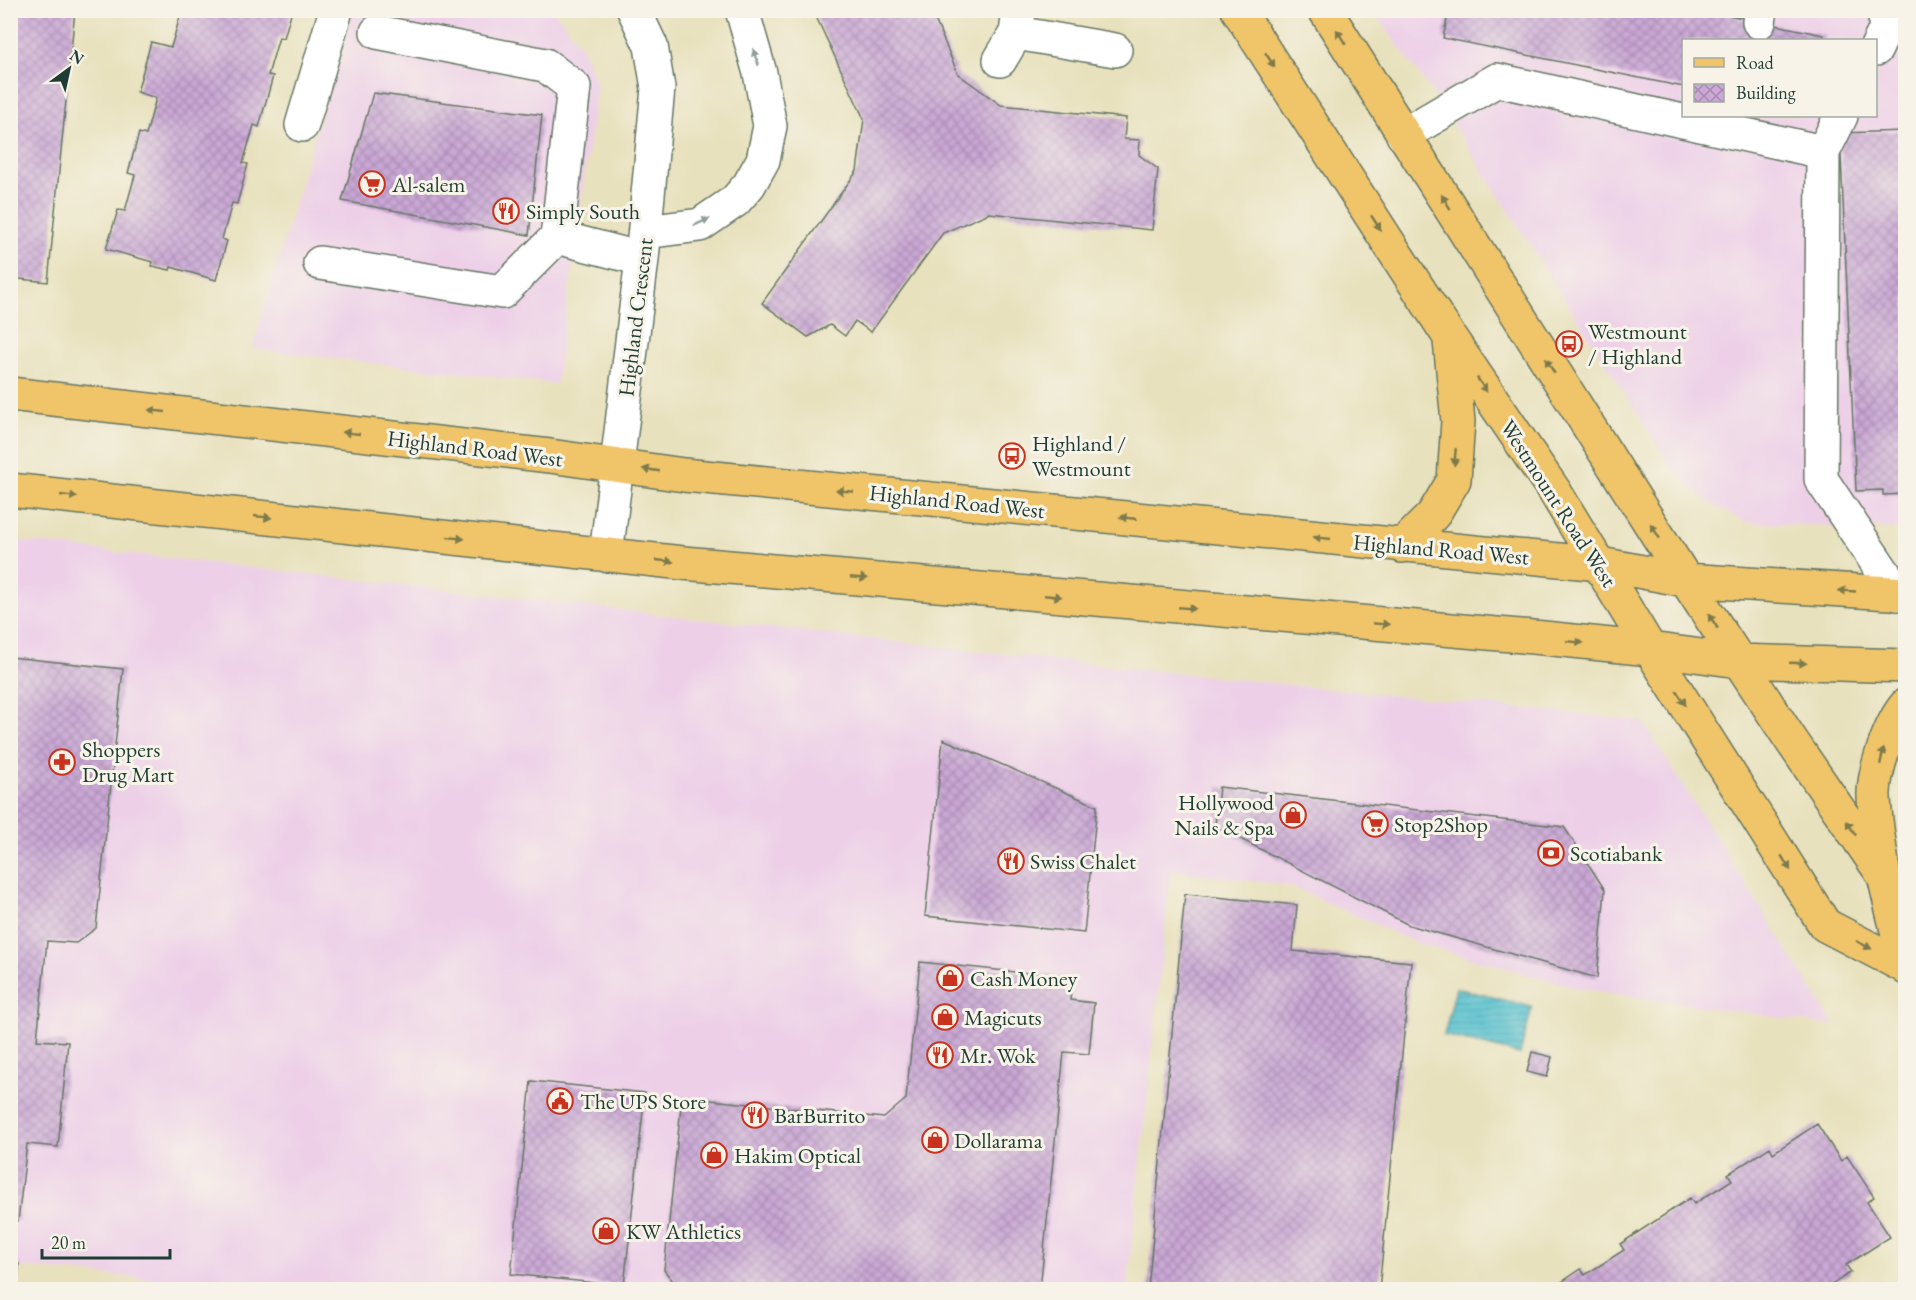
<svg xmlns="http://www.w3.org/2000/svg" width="1916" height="1300" viewBox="0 0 1916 1300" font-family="'EB Garamond',serif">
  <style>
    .built { fill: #edd0e8; fill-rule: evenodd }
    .water { fill: url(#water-rules); stroke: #3b8082; stroke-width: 1.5 }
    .building { fill: url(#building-cross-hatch) }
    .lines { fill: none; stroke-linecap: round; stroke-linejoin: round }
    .minor-casing { stroke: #657664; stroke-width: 36 }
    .major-casing { stroke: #657664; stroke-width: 36 }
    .minor { stroke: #fff; stroke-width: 33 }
    .major { stroke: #f0c469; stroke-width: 33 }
    .oneway { fill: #7d7a4c }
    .oneway2 { fill: #8f9e9a }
    .labels { text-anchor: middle; stroke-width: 6; stroke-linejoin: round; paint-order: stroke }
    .poi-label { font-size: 22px; fill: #1f3d34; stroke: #f7f3e8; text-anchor: start }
    .street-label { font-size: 22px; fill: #1f3d34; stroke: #f7f3e8 }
  </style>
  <defs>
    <pattern id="water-rules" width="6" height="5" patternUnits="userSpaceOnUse" patternTransform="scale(1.5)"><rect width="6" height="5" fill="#57c2d1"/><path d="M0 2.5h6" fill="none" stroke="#479faa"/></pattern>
    <pattern id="building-cross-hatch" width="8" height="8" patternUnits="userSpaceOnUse" patternTransform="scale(1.5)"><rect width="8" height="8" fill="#cba8d6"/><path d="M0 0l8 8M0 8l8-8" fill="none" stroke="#a48aae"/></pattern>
  </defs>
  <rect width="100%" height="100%" fill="#f7f3e8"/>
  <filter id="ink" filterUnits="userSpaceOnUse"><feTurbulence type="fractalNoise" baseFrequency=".0167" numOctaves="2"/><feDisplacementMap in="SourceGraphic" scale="12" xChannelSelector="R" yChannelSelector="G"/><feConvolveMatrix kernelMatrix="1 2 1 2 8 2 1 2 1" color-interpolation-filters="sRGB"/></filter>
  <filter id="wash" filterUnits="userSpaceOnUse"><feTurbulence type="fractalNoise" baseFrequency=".008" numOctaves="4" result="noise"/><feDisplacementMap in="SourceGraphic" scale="24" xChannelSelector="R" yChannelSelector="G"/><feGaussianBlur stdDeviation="1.35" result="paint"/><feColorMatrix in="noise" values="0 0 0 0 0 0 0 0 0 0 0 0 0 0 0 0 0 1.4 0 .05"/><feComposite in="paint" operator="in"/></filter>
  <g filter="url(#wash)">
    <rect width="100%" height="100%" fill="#e8e1bd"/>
    <path class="built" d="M550,10L560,18L581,46L597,84L556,384L252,349L352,11Z
      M1373,11H1905V529L1746,522L1710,503L1675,472L1436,97ZM1684,40H1876V116H1684Z
      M11,540L1089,664L1642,721L1835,1026L1578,988L1419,944L1290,886L1171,870L1127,1289L265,1290L11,1266Z"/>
    <path class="water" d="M1456,988L1532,1007L1520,1054L1444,1035Z"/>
    <g id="blocks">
      <path class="building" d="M10,10H75L48,282L10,278Z
        M182,10H292L284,38L279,37L268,75L273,76L259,127L254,125L243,163L248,164L237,204L232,203L222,239L227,241L216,280L171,267L170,270L152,266L153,262L106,249L118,210L125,211L135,175L128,173L139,133L146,135L156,98L137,92L151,42L171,47Z
        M813,10H931L958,74L1001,105L1126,118L1124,139L1140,140L1139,155L1158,169L1152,230L989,213L943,233L871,332L855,321L845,336L830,325L808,337L762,303L857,171L864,119Z
        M1449,10H1704L1824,35L1823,40H1684V87L1443,38Z
        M373,93L542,115L529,235L342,201Z
        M1906,131V494L1883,495V490L1856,491L1840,133Z
        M10,657L123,669L96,928L76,943L47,941L37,1040L68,1042L58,1147L27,1144L18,1221L10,1220Z
        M943,739L1097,806L1084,933L925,916Z
        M1219,787L1564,827L1605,890L1597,978L1409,925L1215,826Z
        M1185,894L1297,905L1293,951L1411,962L1379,1290H1148Z
        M920,962L1072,978L1070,1000L1094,1003L1089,1054L1064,1052L1040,1290H680L664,1270L682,1097L884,1118L906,1099Z
        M1532,1052L1552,1057L1547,1077L1527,1072Z
        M531,1081L645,1093L624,1286L511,1274Z
        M1817,1124L1841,1161L1847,1156L1874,1197L1867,1202L1890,1237L1846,1265L1851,1272L1824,1290H1550L1581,1269L1585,1275L1624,1250L1620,1244L1690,1198L1694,1204L1732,1180L1728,1174L1770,1147L1773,1153Z
        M10,1263L19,1264L18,1282L10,1281Z"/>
    </g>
  </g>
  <g filter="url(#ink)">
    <use href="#blocks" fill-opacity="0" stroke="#657664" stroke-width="1.5"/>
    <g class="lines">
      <g class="minor-casing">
        <path id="minor" d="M1759,22L1761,10
          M1016,33L1115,50
          M1876,49L1885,30L1886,10
          M1000,60L1016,33L1019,12
          M302,125L336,10
          M1403,135L1497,80L1823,152L1821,479L1898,594
          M1823,152L1841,116
          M645,232L700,225L735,201L749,185L763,160L770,126L760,73L742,10
          M557,237L642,259
          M320,263L502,292L557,237L574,87L545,65L377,32
          M606,555L642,259L658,88L651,46L634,10"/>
      </g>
      <g class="major-casing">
        <path id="major" d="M1238,10L1449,336L1555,492L1650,649L1825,925L1904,966
          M1325,10L1686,580L1789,737L1884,876L1906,968
          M10,394L550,456L684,475L1600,564L1686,580L1906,594
          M10,490L683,563L1544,638L1650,649L1739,661L1906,666
          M1402,546L1433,515L1454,480L1458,421L1450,341
          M1883,871C1880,847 1875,821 1874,797C1873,773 1890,723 1906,705"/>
      </g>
      <use href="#minor" class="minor"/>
      <use href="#major" class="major"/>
    </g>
    <defs><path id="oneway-solid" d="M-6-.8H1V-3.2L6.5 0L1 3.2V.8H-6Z" transform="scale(1.5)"/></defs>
    <g class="oneway">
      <use href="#oneway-solid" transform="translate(1341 37) rotate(-122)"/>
      <use href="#oneway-solid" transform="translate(1270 60) rotate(57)"/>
      <use href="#oneway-solid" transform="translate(1446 202) rotate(-122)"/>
      <use href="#oneway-solid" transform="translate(1376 223) rotate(57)"/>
      <use href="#oneway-solid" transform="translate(1550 366) rotate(-122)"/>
      <use href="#oneway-solid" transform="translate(1482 385) rotate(56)"/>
      <use href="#oneway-solid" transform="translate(157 411) rotate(-174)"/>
      <use href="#oneway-solid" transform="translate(351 433) rotate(-174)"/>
      <use href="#oneway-solid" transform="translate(1455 457) rotate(95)"/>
      <use href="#oneway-solid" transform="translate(651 470) rotate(-172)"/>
      <use href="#oneway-solid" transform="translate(845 491) rotate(-175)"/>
      <use href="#oneway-solid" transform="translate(69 496) rotate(6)"/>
      <use href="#oneway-solid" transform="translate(263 517) rotate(6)"/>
      <use href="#oneway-solid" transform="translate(1128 518) rotate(-174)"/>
      <use href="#oneway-solid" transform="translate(1655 531) rotate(-122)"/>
      <use href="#oneway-solid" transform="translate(456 538) rotate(6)"/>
      <use href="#oneway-solid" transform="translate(1322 538) rotate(-174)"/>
      <use href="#oneway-solid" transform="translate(665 561) rotate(6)"/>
      <use href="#oneway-solid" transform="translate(859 578) rotate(5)"/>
      <use href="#oneway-solid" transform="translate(1847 591) rotate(-177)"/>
      <use href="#oneway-solid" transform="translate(1053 596) rotate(5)"/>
      <use href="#oneway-solid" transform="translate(1187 608) rotate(5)"/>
      <use href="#oneway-solid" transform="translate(1713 621) rotate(-123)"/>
      <use href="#oneway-solid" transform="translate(1381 624) rotate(5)"/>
      <use href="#oneway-solid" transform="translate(1575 642) rotate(6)"/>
      <use href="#oneway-solid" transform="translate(1798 663) rotate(2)"/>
      <use href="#oneway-solid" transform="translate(1681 698) rotate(58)"/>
      <use href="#oneway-solid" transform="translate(1882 756) rotate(-78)"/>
      <use href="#oneway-solid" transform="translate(1851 828) rotate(-124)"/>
      <use href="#oneway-solid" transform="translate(1786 863) rotate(58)"/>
      <use href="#oneway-solid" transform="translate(1864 945) rotate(28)"/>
    </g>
    <g class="oneway2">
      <use href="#oneway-solid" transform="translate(756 57) rotate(-107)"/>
      <use href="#oneway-solid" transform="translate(702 222) rotate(-24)"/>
    </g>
  </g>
  <defs>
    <g id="supermarket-ring" transform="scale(1.35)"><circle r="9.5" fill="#f7f3e8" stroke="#c8321e" stroke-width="1.5"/><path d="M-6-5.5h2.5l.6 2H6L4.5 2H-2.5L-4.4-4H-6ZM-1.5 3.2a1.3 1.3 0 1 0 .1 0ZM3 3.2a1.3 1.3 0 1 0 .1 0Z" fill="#c8321e"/></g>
    <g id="restaurant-ring" transform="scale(1.35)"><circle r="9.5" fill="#f7f3e8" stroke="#c8321e" stroke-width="1.5"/><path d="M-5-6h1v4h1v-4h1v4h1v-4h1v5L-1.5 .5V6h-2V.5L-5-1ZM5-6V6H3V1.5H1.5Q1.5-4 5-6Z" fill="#c8321e"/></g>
    <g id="bus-ring" transform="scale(1.35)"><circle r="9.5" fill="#f7f3e8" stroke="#c8321e" stroke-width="1.5"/><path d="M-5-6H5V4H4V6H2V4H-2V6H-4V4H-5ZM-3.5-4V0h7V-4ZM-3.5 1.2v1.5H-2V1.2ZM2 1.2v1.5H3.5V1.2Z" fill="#c8321e"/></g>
    <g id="pharmacy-ring" transform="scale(1.35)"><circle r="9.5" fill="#f7f3e8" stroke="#c8321e" stroke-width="1.5"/><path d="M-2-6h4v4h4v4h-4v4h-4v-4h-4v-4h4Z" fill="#c8321e"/></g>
    <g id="shop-ring" transform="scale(1.35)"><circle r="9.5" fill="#f7f3e8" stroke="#c8321e" stroke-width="1.5"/><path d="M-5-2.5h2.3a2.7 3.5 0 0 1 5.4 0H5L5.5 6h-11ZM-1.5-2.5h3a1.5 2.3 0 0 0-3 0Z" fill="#c8321e"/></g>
    <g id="bank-ring" transform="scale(1.35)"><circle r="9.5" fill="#f7f3e8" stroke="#c8321e" stroke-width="1.5"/><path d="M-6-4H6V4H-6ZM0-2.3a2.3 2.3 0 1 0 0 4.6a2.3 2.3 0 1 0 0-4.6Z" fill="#c8321e"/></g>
    <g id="civic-ring" transform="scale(1.35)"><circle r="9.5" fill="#f7f3e8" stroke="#c8321e" stroke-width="1.5"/><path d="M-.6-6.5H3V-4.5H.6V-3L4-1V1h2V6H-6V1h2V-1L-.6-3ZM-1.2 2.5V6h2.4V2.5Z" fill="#c8321e"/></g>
  </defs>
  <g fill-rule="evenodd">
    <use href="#supermarket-ring" x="372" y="184"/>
    <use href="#restaurant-ring" x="506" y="211"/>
    <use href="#bus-ring" x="1569" y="344"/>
    <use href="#bus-ring" x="1012" y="456"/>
    <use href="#pharmacy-ring" x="62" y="762"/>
    <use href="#shop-ring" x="1293" y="815"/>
    <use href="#supermarket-ring" x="1375" y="824"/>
    <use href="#bank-ring" x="1551" y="853"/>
    <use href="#restaurant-ring" x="1011" y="861"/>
    <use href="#shop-ring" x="950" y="978"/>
    <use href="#shop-ring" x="945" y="1017"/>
    <use href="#restaurant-ring" x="940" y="1055"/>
    <use href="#civic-ring" x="560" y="1101"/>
    <use href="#restaurant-ring" x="755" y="1115"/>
    <use href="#shop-ring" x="935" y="1140"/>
    <use href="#shop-ring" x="714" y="1155"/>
    <use href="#shop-ring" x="606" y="1231"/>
  </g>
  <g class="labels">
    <g class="poi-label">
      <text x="392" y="192">Al-salem</text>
      <text x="526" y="219">Simply South</text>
      <text x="1588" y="339">Westmount<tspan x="1588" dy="25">/ Highland</tspan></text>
      <text x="1032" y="451">Highland /<tspan x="1032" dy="25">Westmount</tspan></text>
      <text x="82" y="757">Shoppers<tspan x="82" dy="25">Drug Mart</tspan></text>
      <text x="1274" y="810" text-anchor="end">Hollywood<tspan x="1274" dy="25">Nails &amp; Spa</tspan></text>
      <text x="1394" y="832">Stop2Shop</text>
      <text x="1570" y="861">Scotiabank</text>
      <text x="1030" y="869">Swiss Chalet</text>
      <text x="970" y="986">Cash Money</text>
      <text x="964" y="1025">Magicuts</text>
      <text x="960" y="1063">Mr. Wok</text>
      <text x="580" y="1109">The UPS Store</text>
      <text x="774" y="1123">BarBurrito</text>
      <text x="954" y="1148">Dollarama</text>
      <text x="734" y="1163">Hakim Optical</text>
      <text x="626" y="1239">KW Athletics</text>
    </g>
    <g class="street-label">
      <text transform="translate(635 317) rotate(-83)" y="8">Highland Crescent</text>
      <text transform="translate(475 448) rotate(7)" y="8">Highland Road West</text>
      <text transform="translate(957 501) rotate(6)" y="8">Highland Road West</text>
      <text transform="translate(1559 503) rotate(57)" y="8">Westmount Road West</text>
      <text transform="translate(1441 549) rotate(5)" y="8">Highland Road West</text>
    </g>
  </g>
  <rect width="1916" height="1300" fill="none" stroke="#f7f3e8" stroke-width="36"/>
  <rect x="1682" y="39" width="195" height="78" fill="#f7f3e8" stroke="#a1aaa0" stroke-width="1.5"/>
  <rect x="1694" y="58" width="30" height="9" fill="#f0c469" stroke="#a1aaa0" stroke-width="1.5"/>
  <text x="1736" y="69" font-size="18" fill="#1f3d34">Road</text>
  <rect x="1694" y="84" width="30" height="18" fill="url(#building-cross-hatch)" stroke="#a1aaa0" stroke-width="1.5"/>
  <text x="1736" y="99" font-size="18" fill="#1f3d34">Building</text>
  <g transform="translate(69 69) rotate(33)" stroke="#f7f3e8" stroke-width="4.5" paint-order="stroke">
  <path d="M0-4.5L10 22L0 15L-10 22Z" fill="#1f3d34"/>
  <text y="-9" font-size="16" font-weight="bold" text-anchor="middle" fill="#1f3d34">N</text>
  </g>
  <path d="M42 1249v9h128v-9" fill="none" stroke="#1f3d34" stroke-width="3"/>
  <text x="51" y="1249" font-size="18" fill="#1f3d34" stroke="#f7f3e8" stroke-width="4.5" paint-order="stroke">20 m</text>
</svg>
